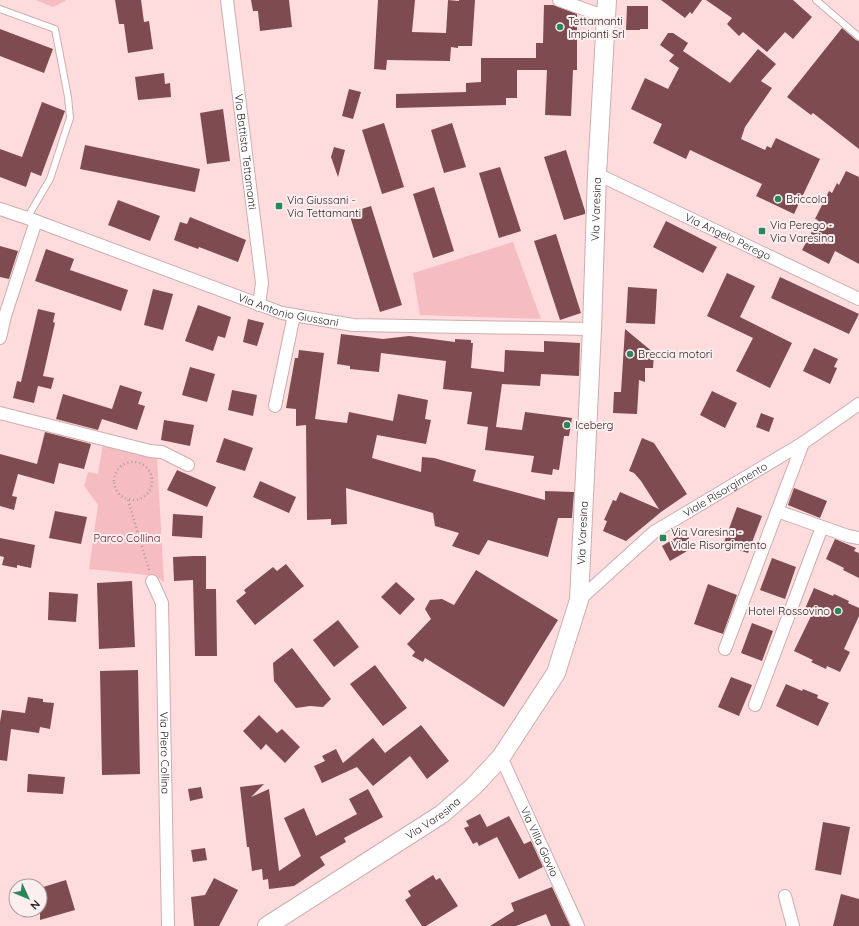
<svg xmlns="http://www.w3.org/2000/svg" width="859" height="926" viewBox="0 0 859 926" font-family="Quicksand,sans-serif">
  <style>
    .green { fill: #f5bdc1 }
    .building { fill: #7d4b50 }
    .lines { fill: none; stroke-linecap: round; stroke-linejoin: round }
    .lane-casing { stroke: #cdadaf; stroke-width: 8 }
    .street-casing { stroke: #cdadaf; stroke-width: 14 }
    .primary-casing { stroke: #cdadaf; stroke-width: 20 }
    .path { stroke: #b2989a; stroke-width: 2.5; stroke-dasharray: 1 3; stroke-linecap: butt }
    .lane { stroke: #fff; stroke-width: 6 }
    .street { stroke: #fff; stroke-width: 12 }
    .primary { stroke: #fff; stroke-width: 18 }
    .poi-dot { fill: #2b865b; stroke: #fdeff0; stroke-width: 1.5 }
    .labels { text-anchor: middle; stroke-width: 4; stroke-linejoin: round; paint-order: stroke }
    .poi-label { font-size: 11px; fill: #271c1c; stroke: #fdeff0; text-anchor: start }
    .street-label { font-size: 11px; fill: #271c1c; stroke: #fdeff0 }
    .park-label { font-size: 11px; fill: #66222d; stroke: #fdeff0 }
  </style>
  <rect width="100%" height="100%" fill="#fedcde"/>
  <path class="green" d="M36,0H65V1L53,7Z
    M513,242L541,319L420,315L413,273Z
    M103,444L149,454L157,458L164,582L155,576L89,569L98,505L84,486L88,472L98,474Z"/>
  <path class="building" d="M115,0H141L144,22L149,21L153,49L128,53L124,24H119Z
    M251,0H289L292,27L260,31L258,11H253Z
    M378,0H415L412,32L446,33L448,0L459,1V0H475L472,46H458V48L451,47L450,61L387,60L386,70L374,69Z
    M661,0H702L692,14L690,12L685,18Z
    M706,0H793L812,17L793,39L785,32L767,52L743,32L739,36L727,24L732,18Z
    M544,5H553L577,14V70H573L571,116L545,115L547,70H517V98H506V105L396,108V94L466,92V83L481,82V58H536V43H543Z
    M627,6H648V29H640V30H626Z
    M842,28L856,40L859,41V149L813,113L811,115L787,97Z
    M0,29L53,49L44,73L0,56Z
    M668,33H673L688,43L683,51L730,83L758,49L776,64L761,81L772,88L745,127L741,139L765,150L767,146L771,148L776,138L820,159L794,214L756,196L762,184L690,150L686,159L653,143L662,124L631,109L645,78L668,89L679,68L669,61L674,55L660,45Z
    M164,73L165,84L170,83L171,97L138,100L135,77Z
    M349,89L361,92L353,119L342,116Z
    M42,102L65,111L41,176L31,172L26,187L0,177V149L22,157Z
    M223,109L230,161L207,164L200,113Z
    M384,123L404,187L382,194L362,130Z
    M452,123L466,167L444,173L431,130Z
    M85,145L200,169L195,192L80,169Z
    M334,147L345,150L338,177L331,157Z
    M566,150L585,211V214L564,220L544,157Z
    M500,167L521,231L499,238L479,173Z
    M846,171L859,177V264L835,251L829,264L802,250L818,220L815,219L829,191L832,193L837,183L839,185Z
    M434,187L454,251L433,258L413,194Z
    M118,200L160,216L150,241L108,225Z
    M371,206L402,305L380,312L349,213Z
    M190,217L246,240L238,262L199,247L198,249L174,240L180,222L187,224Z
    M666,221L717,247L703,273L653,247Z
    M556,234L581,313L560,320L534,241Z
    M0,246L18,251L9,279L0,277Z
    M46,249L74,259L70,270L128,290L121,311L35,281Z
    M727,273L755,286L740,317L792,343L770,388L736,371L753,338L707,316Z
    M780,277L859,314L849,334L771,298Z
    M628,287L657,289L655,324L626,323Z
    M153,289L173,294L163,330L144,325Z
    M198,305L231,317L225,338L218,336L213,351L185,341Z
    M38,309L55,313L53,322L55,323L43,376L54,378L51,389L38,386L34,403L13,398L17,381L21,382Z
    M248,319L264,323L257,346L243,342Z
    M625,329L654,353L653,368H645V382L639,380L637,414L613,413L614,392H621Z
    M341,334L383,339L409,336L455,342V339L471,340V343H473L471,368L504,372L505,350L544,352V341L580,343L579,376L541,374L540,386L502,384L496,427L522,430L525,412L572,418L569,436H564L559,470L553,469L552,475L531,472L534,456L485,450L488,427L467,424L472,392L443,389L446,361L381,353L379,372L350,369V366L337,364Z
    M814,348L838,359L834,367L837,368L830,384L803,371Z
    M299,350L324,353L315,419L347,423L349,412L393,421L398,394L428,400L425,419L431,420L426,444L377,435L372,458L421,472L422,457L434,458L476,470L473,481L545,500V491L574,492L572,518H558L548,557L488,540L479,555L452,546L459,533L435,526L433,513L346,488L347,524L331,525V519L307,520L306,425L296,426V409L286,408L295,358H298Z
    M190,367L215,374L207,402L182,395Z
    M120,385L142,392L138,404L145,406L137,430L102,419L98,430L56,419L63,394L112,409Z
    M232,390L257,395L253,416L228,410Z
    M712,391L737,403L725,428L700,415Z
    M761,413L774,418L769,432L756,427Z
    M164,420L194,425L190,446L161,440Z
    M45,432L91,444L84,469L59,463L54,484L18,474L12,496L17,497L14,510L0,506V454L37,464Z
    M224,438L253,448L245,471L216,462Z
    M642,438L654,443L687,494L661,512L626,541L603,531L607,521L604,520L613,500L616,501L620,492L659,509L641,481L634,473L629,471Z
    M177,470L216,487L207,507L167,490Z
    M260,481L296,497L289,513L253,497Z
    M794,488L827,501L820,518L788,505Z
    M737,507L762,516L748,553L723,545Z
    M55,511L87,517L81,544L49,538Z
    M173,514L203,516L202,538L172,536Z
    M685,532L694,547L670,561L662,546Z
    M0,538L35,545L31,568L17,565V568L2,565L4,557L0,556Z
    M835,539L856,548L854,551L859,553V578L843,570L844,568L826,559Z
    M194,556H206V589H216L217,656H195L193,580L174,581L173,557Z
    M772,558L796,567L785,599L760,590Z
    M286,564L304,586L255,625L236,601L246,593L244,590L273,567L277,571Z
    M476,570L558,620L504,707L425,658L423,662L412,656L415,652L407,644L431,619L425,609L430,600L442,599L454,605Z
    M132,581L135,647L99,649L97,583Z
    M396,582L415,599L400,615L381,597Z
    M708,584L737,595L723,634L694,624Z
    M814,588L833,596L834,594L849,601L848,603L859,608V616L844,649L850,652L840,672L827,666L826,669L811,662L813,660L794,651L812,614L804,611Z
    M49,592L78,594L76,622L48,620Z
    M338,620L359,647L334,667L313,640Z
    M752,623L773,631L762,661L741,653Z
    M292,648L331,699L323,707L310,706L296,708L274,681L273,663Z
    M375,665L407,708L383,726L350,684Z
    M138,670L140,774L102,775L100,671Z
    M731,677L752,685L739,716L718,707Z
    M786,684L802,691L803,689L818,695L817,698L829,703L818,726L776,706Z
    M28,697L43,699V702L54,703L50,729L40,727L39,733L11,729L7,761L0,760V722L2,710L25,713Z
    M259,715L277,733L282,729L300,747L285,763L266,744L261,750L243,731Z
    M421,725L449,761L427,779L410,756L373,786L357,767L322,783L314,766L325,761L322,756L336,749L343,763L373,738L385,753Z
    M28,774L65,777L63,794L27,792Z
    M264,784L251,797L269,789L279,871L301,856L284,818L304,808L316,836L357,814L349,799L368,789L383,817L344,838L346,842L320,857L325,865L294,886L269,889L268,879L263,880L262,869L252,871L249,847H247L240,787Z
    M201,787L203,798L190,801L188,789Z
    M480,814L487,827L509,816L524,844L531,841L543,867L519,879L497,837L479,846L477,842L473,844L464,828L469,826L466,821Z
    M823,822L850,827L841,875L815,870Z
    M205,848L207,860L193,862L191,850Z
    M433,875L436,880L440,878L458,906L426,926H422L405,900L411,896L408,891Z
    M214,878L238,890L219,926H194L191,897L205,895Z
    M66,880L75,910L40,920V888Z
    M552,887L570,926H551L546,914L516,926H490L514,911L511,903Z
    M841,894L859,899V926H833Z"/>
  <g class="lines">
    <g class="lane-casing">
      <path id="lane" d="M816,0L859,37
        M0,9L55,29L68,97L70,118L50,179L27,218"/>
    </g>
    <g class="street-casing">
      <g id="street">
        <path id="s1" d="M227,0L262,283L259,305"/>
        <path d="M559,0L606,17"/>
        <path id="s2" d="M597,174L859,299"/>
        <path id="s3" d="M0,209L36,221L282,313L353,325L592,329"/>
        <path d="M0,338L5,316L36,221"/>
        <path d="M275,406L294,315"/>
        <path d="M0,413L150,451L162,452L188,465"/>
        <path d="M777,511L848,536L859,538"/>
        <path id="s4" d="M152,581L162,603L168,926"/>
        <path id="s5" d="M579,600L654,532L803,443L859,404"/>
        <path d="M725,649L803,443"/>
        <path d="M755,705L822,527"/>
        <path id="s6" d="M501,757L578,926"/>
        <path d="M785,896L793,926"/>
      </g>
    </g>
    <g class="primary-casing">
      <g id="primary">
        <path id="s7" d="M267,926L442,814L474,786L501,757L556,673L579,600L592,329L597,174L607,0"/>
      </g>
    </g>
    <path class="path" d="M114 481a19 19 0 1 1 38 0a19 19 0 1 1-38 0Z
      M128,500L149,570"/>
    <use href="#lane" class="lane"/>
    <use href="#street" class="street"/>
    <use href="#primary" class="primary"/>
  </g>
  <g class="poi-dot">
    <circle cx="560" cy="27" r="4"/>
    <circle cx="778" cy="199" r="4"/>
    <rect x="275" y="202" width="8" height="8" rx="2"/>
    <rect x="758" y="227" width="8" height="8" rx="2"/>
    <circle cx="630" cy="354" r="4"/>
    <circle cx="567" cy="425" r="4"/>
    <rect x="659" y="534" width="8" height="8" rx="2"/>
    <circle cx="838" cy="611" r="4"/>
  </g>
  <g class="labels">
    <g class="poi-label">
      <text x="568" y="25">Tettamanti<tspan x="568" dy="13">Impianti Srl</tspan></text>
      <text x="786" y="203">Briccola</text>
      <text x="287" y="204">Via Giussani -<tspan x="287" dy="13">Via Tettamanti</tspan></text>
      <text x="770" y="229">Via Perego -<tspan x="770" dy="13">Via Varesina</tspan></text>
      <text x="638" y="358">Breccia motori</text>
      <text x="575" y="429">Iceberg</text>
      <text x="671" y="536">Via Varesina -<tspan x="671" dy="13">Viale Risorgimento</tspan></text>
      <text x="830" y="615" text-anchor="end">Hotel Rossovino</text>
    </g>
    <g class="street-label">
      <text dy="4" stroke="none"><textPath href="#s1" startOffset="153">Via Battista Tettamanti</textPath></text>
      <text dy="4" stroke="none"><textPath href="#s7" startOffset="858">Via Varesina</textPath></text>
      <text dy="4" stroke="none"><textPath href="#s2" startOffset="145">Via Angelo Perego</textPath></text>
      <text dy="4" stroke="none"><textPath href="#s3" startOffset="306">Via Antonio Giussani</textPath></text>
      <text dy="4" stroke="none"><textPath href="#s5" startOffset="184">Viale Risorgimento</textPath></text>
      <text dy="4" stroke="none"><textPath href="#s7" startOffset="534">Via Varesina</textPath></text>
      <text dy="4" stroke="none"><textPath href="#s4" startOffset="174">Via Piero Collina</textPath></text>
      <text dy="4" stroke="none"><textPath href="#s7" startOffset="198">Via Varesina</textPath></text>
      <text dy="4" stroke="none"><textPath href="#s6" startOffset="93">Via Villa Giovio</textPath></text>
    </g>
    <g class="park-label">
      <text x="127" y="542">Parco Collina</text>
    </g>
  </g>
  <g transform="translate(28 898) rotate(134)"><circle r="19" fill="#fdeff0" stroke="#a79b9b"/>
  <path d="M0-3L7 15L0 10L-7 15Z" fill="#2b865b"/>
  <text y="-6" font-size="11" font-weight="bold" text-anchor="middle" fill="#271c1c">N</text>
  </g>
</svg>
